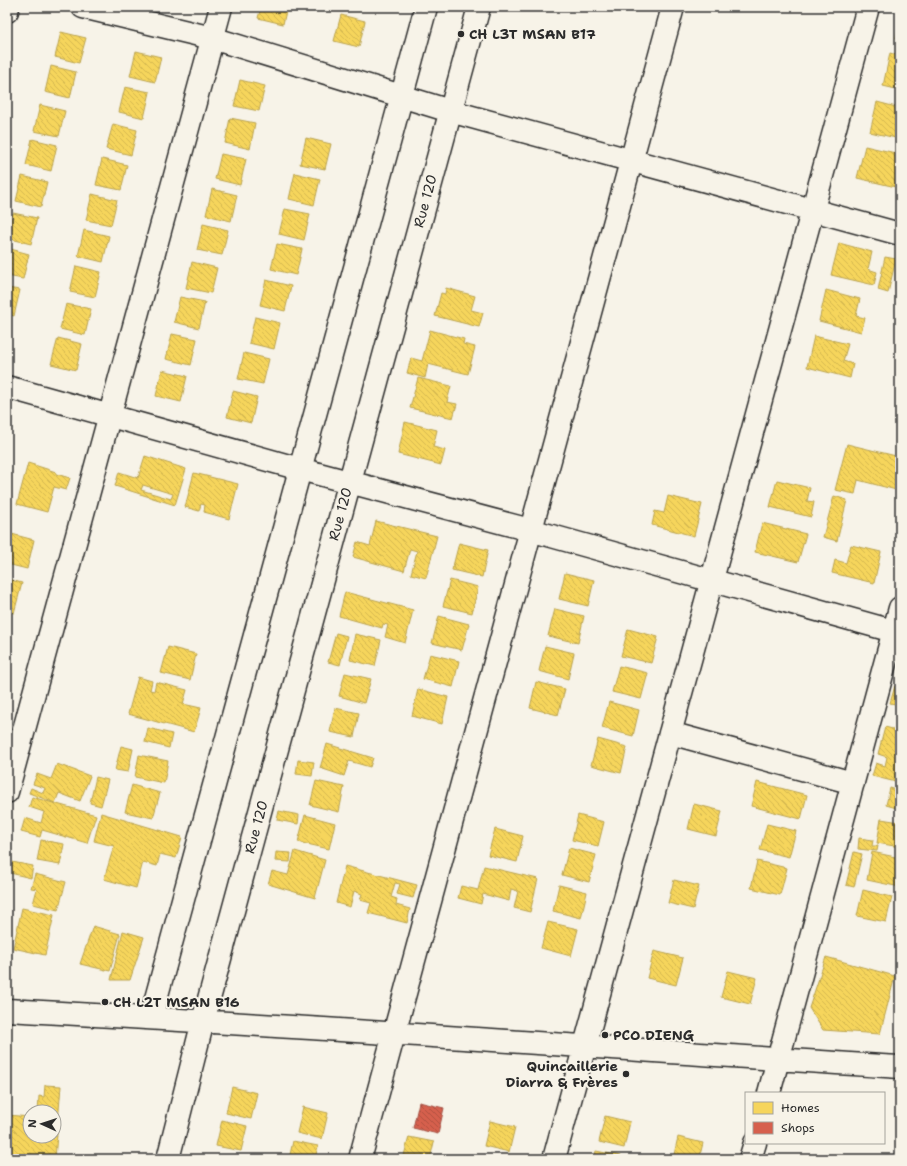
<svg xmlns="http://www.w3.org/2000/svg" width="907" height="1166" viewBox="0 0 907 1166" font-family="'Shantell Sans',sans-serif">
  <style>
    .homes { fill: url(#homes-back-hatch); stroke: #b9a24d; fill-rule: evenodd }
    .shops { fill: url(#shops-back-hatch); stroke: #a35043 }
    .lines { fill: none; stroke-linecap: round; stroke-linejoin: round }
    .minor-casing { stroke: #2b2b2b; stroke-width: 25 }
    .minor { stroke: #f7f3e8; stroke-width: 22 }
    .poi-dot { fill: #2b2b2b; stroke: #f7f3e8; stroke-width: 1.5 }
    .labels { text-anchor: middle; stroke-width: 4; stroke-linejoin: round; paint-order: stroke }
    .poi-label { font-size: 14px; font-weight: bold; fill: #2b2b2b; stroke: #f7f3e8; text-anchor: start }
    .street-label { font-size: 14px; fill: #2b2b2b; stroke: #f7f3e8 }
  </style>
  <defs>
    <pattern id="homes-back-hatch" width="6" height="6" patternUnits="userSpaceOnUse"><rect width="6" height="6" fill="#f6d55c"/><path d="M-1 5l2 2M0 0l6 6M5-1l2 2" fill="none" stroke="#d3b750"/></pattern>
    <pattern id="shops-back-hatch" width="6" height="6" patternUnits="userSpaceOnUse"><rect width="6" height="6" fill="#d6604d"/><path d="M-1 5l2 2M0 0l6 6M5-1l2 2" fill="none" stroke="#ae4f40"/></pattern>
  </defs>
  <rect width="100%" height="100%" fill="#f7f3e8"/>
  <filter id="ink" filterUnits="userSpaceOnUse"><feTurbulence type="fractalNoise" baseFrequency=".025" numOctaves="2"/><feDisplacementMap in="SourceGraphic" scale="8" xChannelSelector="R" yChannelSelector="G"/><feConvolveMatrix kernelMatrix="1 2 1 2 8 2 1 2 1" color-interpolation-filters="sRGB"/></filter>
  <g filter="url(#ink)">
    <path class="homes" d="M261,7H287L283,24L258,18Z
      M341,15L365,21L359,47L334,41Z
      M900,20V39L896,38Z
      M61,32L86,38L79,63L55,57Z
      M136,51L161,57L155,82L130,76Z
      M890,53L900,56V90L883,86Z
      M51,66L76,72L70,98L45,92Z
      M240,80L265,86L259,111L234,106Z
      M125,87L150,92L144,118L119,112Z
      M877,102L900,108V139L870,132Z
      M40,105L65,111L59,136L34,131Z
      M230,118L255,123L250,149L225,143Z
      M113,124L137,130L131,155L106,149Z
      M306,138L331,144L325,169L300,164Z
      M32,139L57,145L51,171L26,165Z
      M865,146L900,154V188L857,178Z
      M221,154L246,159L240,185L215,179Z
      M102,159L127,165L121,190L96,185Z
      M295,173L320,179L314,205L289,199Z
      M22,176L47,182L41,207L16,201Z
      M212,189L237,195L231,221L206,215Z
      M92,194L117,200L111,225L86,220Z
      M285,209L310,214L304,240L279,234Z
      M13,213L37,218L31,244L7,238Z
      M203,224L228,230L222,255L197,250Z
      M84,230L109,236L103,262L78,256Z
      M839,243L872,252L868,269L877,272L874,285L831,275Z
      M277,244L302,249L296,275L271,269Z
      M7,248L29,254L23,279L7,276Z
      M885,257L896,259L888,293L878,290Z
      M192,262L217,268L211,293L186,288Z
      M76,266L101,272L95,297L70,292Z
      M266,280L291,286L285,311L260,305Z
      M7,288L20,290L14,316L7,314Z
      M446,288L475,296L471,310L483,313L479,327L435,316L441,293L445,294Z
      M826,290L860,299L856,316L865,318L861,332L819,321Z
      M180,297L205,302L199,328L174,322Z
      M66,304L91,309L85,335L60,329Z
      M255,317L280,323L274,349L249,343Z
      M430,330L464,339L463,344L475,347L468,374L428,364L425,378L407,373L411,358L422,361Z
      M172,334L197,339L191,365L166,359Z
      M814,336L848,344L843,361L853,364L850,378L807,367Z
      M58,338L82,344L76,370L51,364Z
      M244,353L269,359L263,384L238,379Z
      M162,370L187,376L181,402L156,396Z
      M418,378L451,386L447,402L457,404L453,418L410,408Z
      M233,391L257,397L251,423L227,417Z
      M405,422L437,430L433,447L445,450L441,465L398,454Z
      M847,444L900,457V491L858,480L855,494L835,490Z
      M145,456L186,469L175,505L115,486L119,472L138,478ZM143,485L173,494L171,499L141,490Z
      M28,463L56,472V474L70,478L66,490L54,487L47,512L17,504Z
      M194,473L238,484L229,519L204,512L205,505L201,504L199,511L185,507Z
      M777,480L810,488L807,501L814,502L811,517L770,507Z
      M668,496L702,504L694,536L652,525L655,511L664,513Z
      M834,496L847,500L837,541L823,537Z
      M376,521L437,536L426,578L411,574L417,551L410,549L404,571L353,557L357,542L370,546Z
      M762,523L806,534L798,562L755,552Z
      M8,533L34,540L27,569L7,564V538Z
      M459,543L488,550L482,577L452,570Z
      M851,545L881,552L874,583L832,573L835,560L846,563Z
      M565,573L594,580L588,606L559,599Z
      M7,579L22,583L14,613L7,611Z
      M450,580L478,587L472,613L443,606Z
      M345,592L413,610L405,643L385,637L388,625L383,624L382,628L339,616Z
      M555,609L584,616L578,643L548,636Z
      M439,616L469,624L462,650L432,643Z
      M628,629L658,637L651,663L621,656Z
      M336,633L347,636L340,665L328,662Z
      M355,634L381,640L375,666L350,660Z
      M545,646L574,653L568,679L539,671Z
      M168,647L196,654L190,680L161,673Z
      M430,654L459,661L453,687L423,679Z
      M619,666L648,673L641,699L612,692Z
      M345,673L371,679L364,703L339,696Z
      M138,677L152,681L150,690L154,691L156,682L187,690L183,704L201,708L194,732L128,714Z
      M536,682L565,689L558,715L530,708Z
      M895,686L900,687V705L890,703Z
      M418,689L448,697L442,724L412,716Z
      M609,702L639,710L633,736L602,728Z
      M335,708L359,713L354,737L330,732Z
      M885,727L900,731V783L872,776L876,763L885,766L887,757L878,754Z
      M148,728L172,734L169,748L145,742Z
      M598,739L627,747L621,773L591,765Z
      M327,744L373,758L370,767L349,761L344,776L320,768Z
      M121,746L133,749L128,772L115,770Z
      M139,755L168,761L164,783L135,777Z
      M298,760L314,762L312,776L296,774Z
      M57,764L90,776L80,801L59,793L55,803L29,793L31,788L43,793L45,788L33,784L37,774L51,779Z
      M96,777L108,780L101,806L90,803Z
      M316,781L344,787L339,812L310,805Z
      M757,782L807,795L801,819L751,806Z
      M132,785L160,793L153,818L125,812Z
      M890,788L900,791V809L886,805Z
      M32,797L96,815L87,843L42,830L40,837L21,832L25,818L41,823L44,812L29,807Z
      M694,804L722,811L716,836L688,829Z
      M279,811L299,815L298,824L277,820Z
      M101,813L182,837L176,858L160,854L157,866L143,862L136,888L104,879L114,846L94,841Z
      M305,815L335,823L329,849L298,842Z
      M578,815L604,822L598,846L572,840Z
      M881,819L900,822V847L877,843Z
      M767,824L796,831L789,857L760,850Z
      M495,829L523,836L517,862L488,855Z
      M859,838L873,840L872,846H878L877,851L858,849Z
      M41,840L64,844L60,865L37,861Z
      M569,848L596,855L589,882L562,875Z
      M295,851L325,860L315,898L268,884L272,871L288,875Z
      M276,852L291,853L290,862L275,861Z
      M854,852L862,854L854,887L846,885Z
      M872,852L900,858V887L867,880Z
      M757,861L787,868L780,895L751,888Z
      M12,862L33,866L31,878L10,873Z
      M345,866L417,885L413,898L397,894L400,884L395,883L391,897L397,899L396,905L410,909L407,923L368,913L371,903L360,900L362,894L354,891L350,907L336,903Z
      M484,866L538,879L530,912L514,908L518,891L511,889L509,901L483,894L481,904L458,898L461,886L478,890Z
      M35,874L66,882L58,910L33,904L37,889L31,888Z
      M674,880L699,886L693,909L668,903Z
      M559,885L587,892L581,918L553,911Z
      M863,890L892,897L886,922L857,916Z
      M22,908L54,915L45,955L13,948Z
      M548,922L578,929L571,956L541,948Z
      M93,926L120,934L110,971L80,964Z
      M123,931L144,937L130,980H111Z
      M654,951L683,958L676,985L647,978Z
      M826,957L895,976L880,1034L823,1030L809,1008Z
      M728,971L757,978L750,1004L721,997Z
      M45,1085L61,1086L55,1159H7V1115L30,1117V1136H54V1112H38L39,1096L44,1097Z
      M232,1087L257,1093L251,1119L226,1113Z
      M303,1107L328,1113L322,1139L297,1133Z
      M605,1116L630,1122L624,1148L599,1142Z
      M222,1120L247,1126L241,1151L216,1146Z
      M490,1121L515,1127L509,1152L484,1146Z
      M409,1137L434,1142L430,1159H403Z
      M678,1137L703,1143L699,1159H673Z
      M293,1141L318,1146L315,1159H289Z
      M596,1151L621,1156V1159H594Z"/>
    <path class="shops" d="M419,1102L444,1108L438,1134L413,1128Z"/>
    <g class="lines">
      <g class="minor-casing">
        <path id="minor" d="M83,7L212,38L450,111L900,234
          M7,11L8,7
          M7,387L300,469L530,530L900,633
          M670,733L853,783
          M7,792L221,7
          M7,1010C305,1026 602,1048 900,1067
          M151,1017L426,7
          M769,1093L900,608
          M168,1159L203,1021L479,7
          M360,1159L673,7
          M554,1159L868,7
          M750,1159L755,1143"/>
      </g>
      <use href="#minor" class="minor"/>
    </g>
  </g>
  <g class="poi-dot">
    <circle cx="461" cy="34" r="4"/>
    <circle cx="105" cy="1002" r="4"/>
    <circle cx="605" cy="1035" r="4"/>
    <circle cx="626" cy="1074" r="4"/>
  </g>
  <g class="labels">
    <g class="poi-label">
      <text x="469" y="39">CH L3T MSAN B17</text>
      <text x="113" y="1007">CH L2T MSAN B16</text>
      <text x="613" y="1040">PCO DIENG</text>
      <text x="618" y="1071" text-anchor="end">Quincaillerie<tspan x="618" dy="16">Diarra &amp; Frères</tspan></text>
    </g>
    <g class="street-label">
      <text transform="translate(425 201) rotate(-75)" y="5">Rue 120</text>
      <text transform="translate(340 514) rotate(-75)" y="5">Rue 120</text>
      <text transform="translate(256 827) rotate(-75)" y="5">Rue 120</text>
    </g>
  </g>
  <rect width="907" height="1166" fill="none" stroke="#f7f3e8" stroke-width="24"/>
  <rect x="12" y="12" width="883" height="1142" fill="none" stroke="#2b2b2b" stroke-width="1.5" filter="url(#ink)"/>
  <rect x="745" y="1092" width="140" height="52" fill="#f7f3e8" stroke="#a5a39c"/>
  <rect x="753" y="1102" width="20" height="12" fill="#f6d55c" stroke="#a5a39c"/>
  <text x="781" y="1112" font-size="12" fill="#2b2b2b">Homes</text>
  <rect x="753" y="1122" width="20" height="12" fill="#d6604d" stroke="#a5a39c"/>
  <text x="781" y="1132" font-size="12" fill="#2b2b2b">Shops</text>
  <g transform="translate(42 1124) rotate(273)"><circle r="19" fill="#f7f3e8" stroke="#a5a39c"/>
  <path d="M0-3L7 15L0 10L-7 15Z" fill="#2b2b2b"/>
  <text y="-6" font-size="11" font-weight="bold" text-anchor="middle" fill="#2b2b2b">N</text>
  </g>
</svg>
